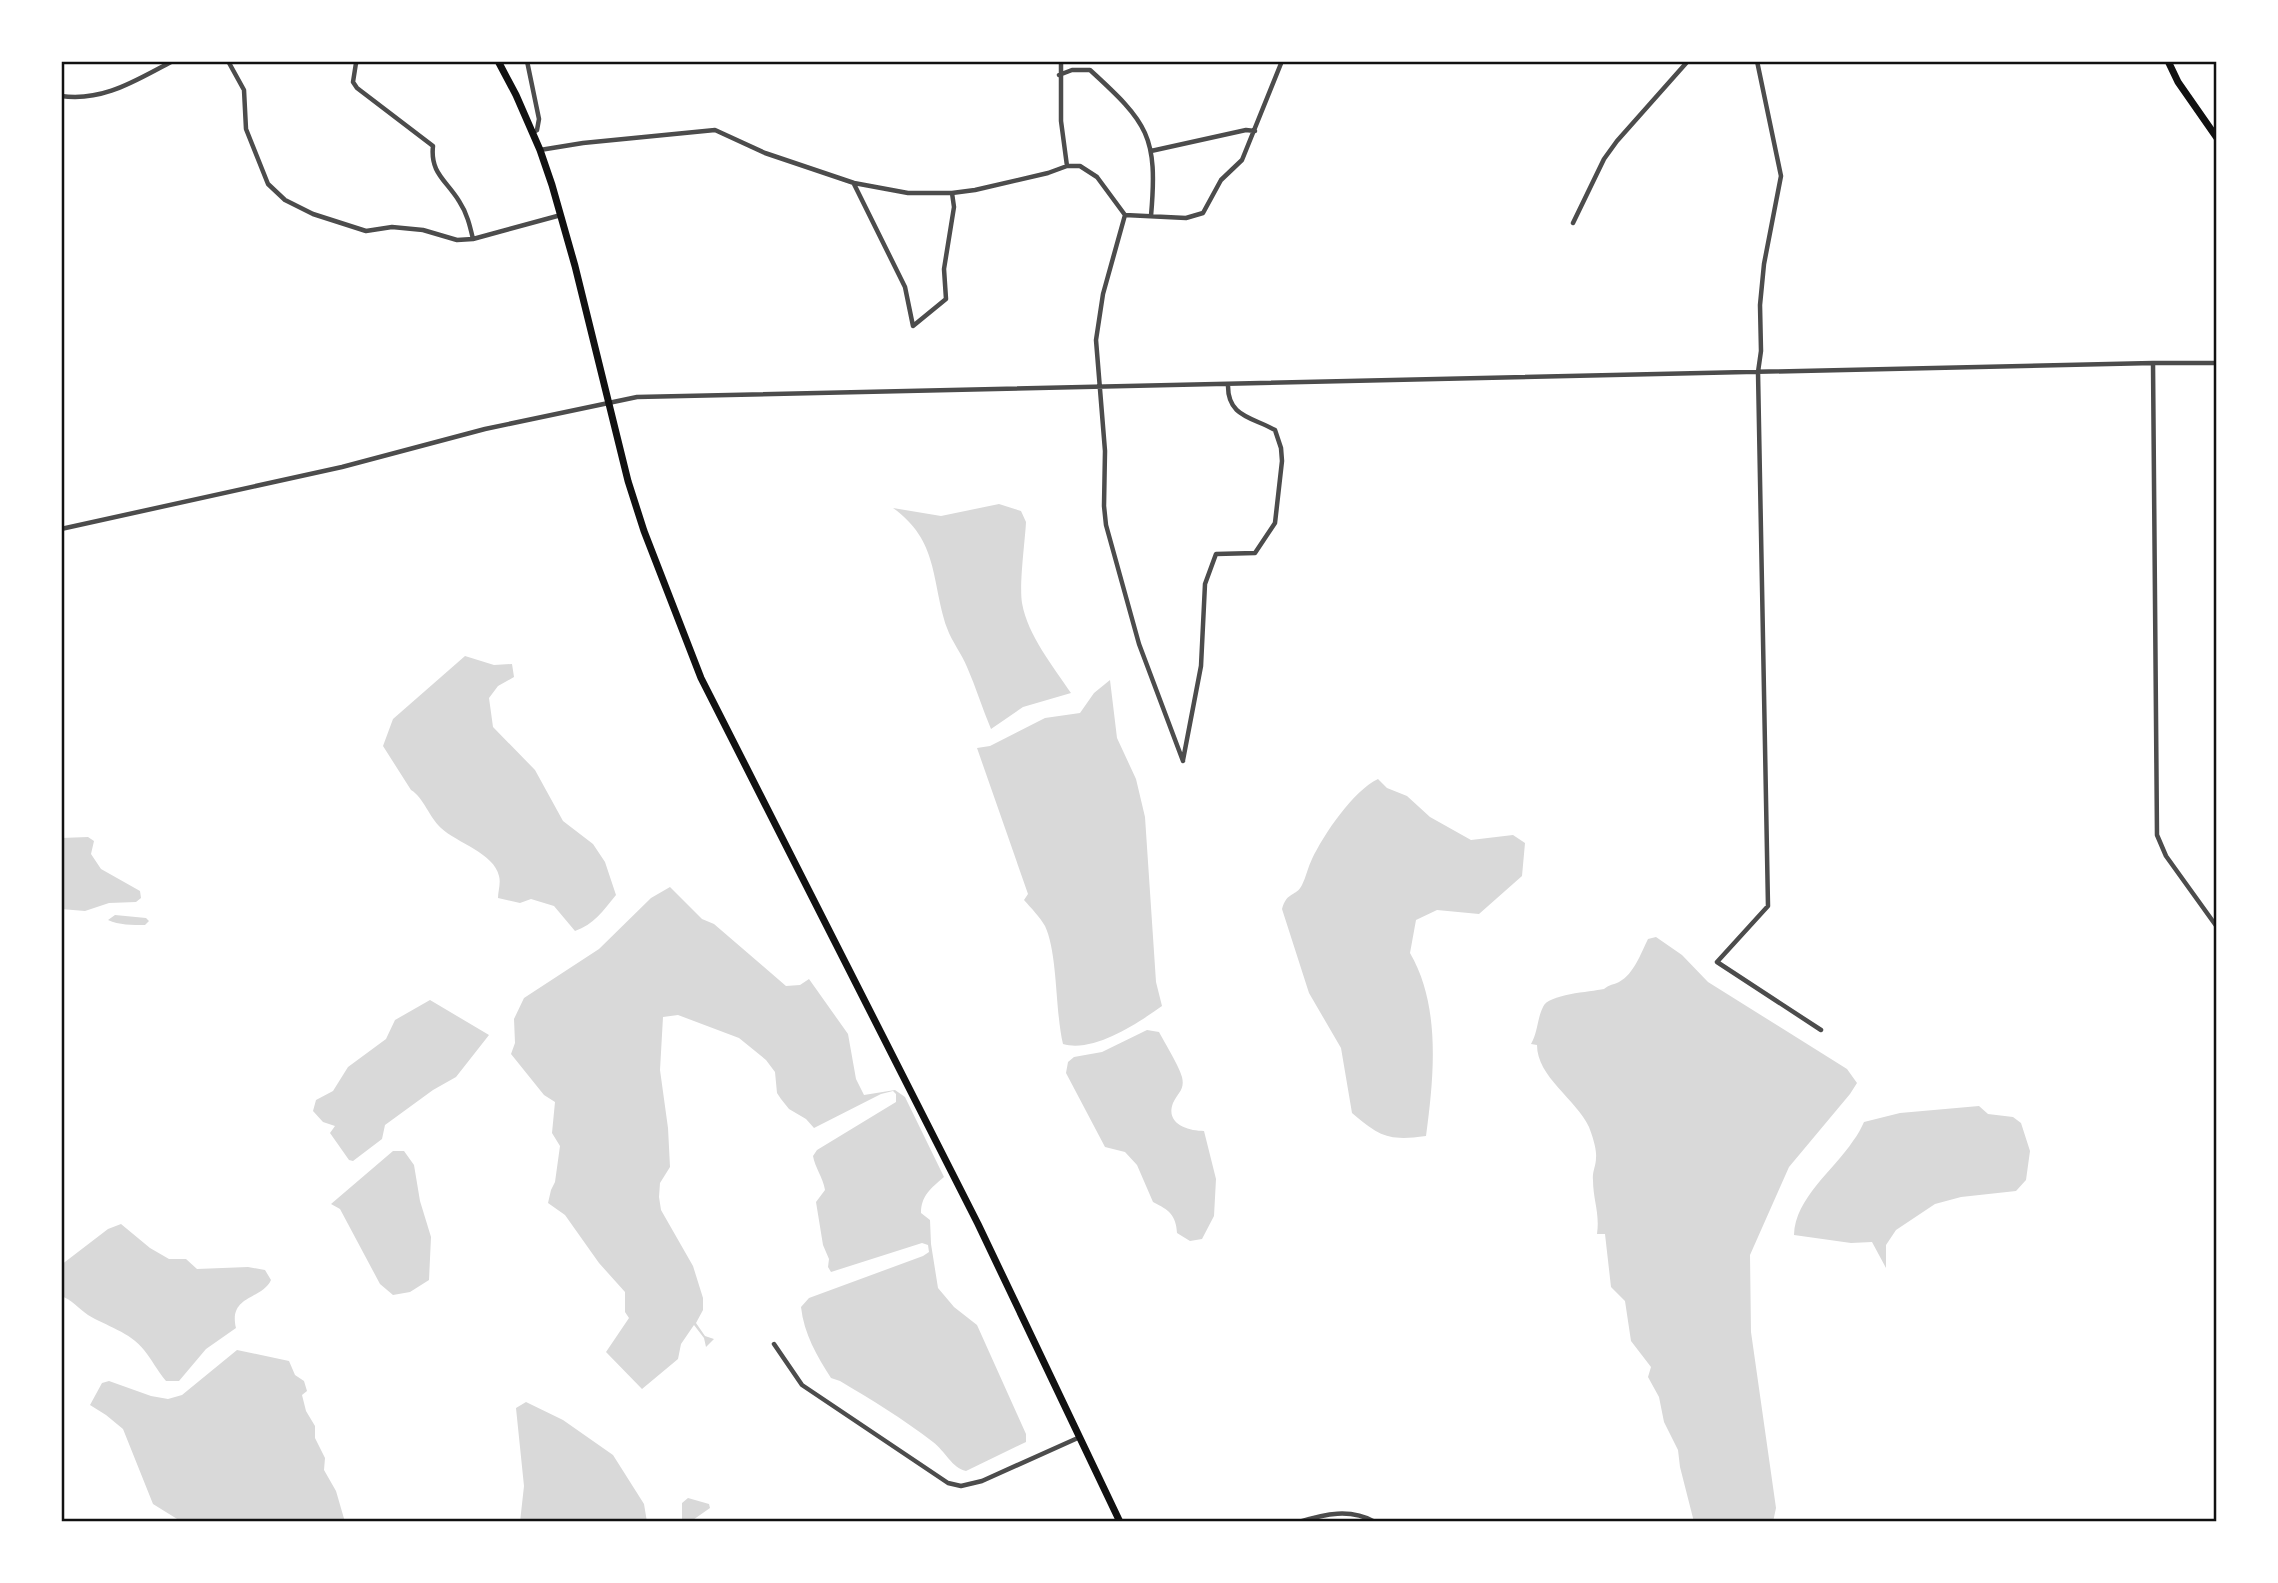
<svg xmlns="http://www.w3.org/2000/svg" width="2278" height="1583" viewBox="0 0 2278 1583" font-family="'Noto Sans',sans-serif">
  <style>
    .water { fill: #d9d9d9 }
    .lines { fill: none; stroke-linecap: round; stroke-linejoin: round }
    .minor { stroke: #4c4c4c; stroke-width: 4.5 }
    .secondary { stroke: #111; stroke-width: 7 }
    .primary { stroke: #111; stroke-width: 7 }
    .neatline { fill: none; stroke: #111; stroke-width: 2.5 }
  </style>
  <rect width="100%" height="100%" fill="#fff"/>
  <path class="water" d="M999,504L1021,511L1026,522C1025,542 1019,584 1022,603C1028,636 1053,666 1071,693L1023,707L991,729C982,708 976,687 967,667C962,654 952,642 947,628C931,580 939,541 893,508L941,516Z
    M465,656L494,665L512,664L514,677L498,686L489,698L493,727L535,770L563,821L593,844L605,862L616,895C604,910 593,925 575,931L554,906L531,899L520,903L498,898C498,891 501,883 499,876C494,853 457,843 441,828C429,817 424,798 411,790L383,746L393,719Z
    M1110,680L1117,738L1136,779L1145,817L1156,982L1162,1006C1138,1023 1094,1053 1063,1044C1055,1011 1058,954 1045,926C1040,917 1031,908 1024,900L1028,894L977,748L990,746L1045,718L1080,713L1094,693Z
    M1378,779L1387,788L1407,796L1430,817L1471,840L1513,835L1525,843L1522,876L1479,914L1437,910L1416,920L1410,953C1441,1006 1434,1077 1426,1136C1389,1141 1380,1137 1352,1113L1341,1048L1309,993L1282,909C1287,891 1296,897 1302,885C1306,877 1308,867 1312,859C1324,834 1353,791 1378,779Z
    M88,837L94,841L91,854L101,869L140,891L141,898L136,902L109,903L85,911L61,909V838Z
    M670,887L702,919L714,924L786,986L800,985L809,979L848,1034L856,1079L864,1095L895,1090L905,1097L944,1177C931,1188 921,1196 921,1213L930,1220L931,1244L938,1288L954,1307L977,1325L1026,1434V1442L966,1471C952,1468 945,1451 933,1442C903,1419 872,1400 840,1381L831,1378C817,1356 804,1334 801,1307L809,1298L923,1256L929,1252L928,1245L922,1243L831,1272L828,1267L829,1259L823,1245L816,1202L825,1190C823,1177 815,1168 813,1156L817,1150L896,1102V1094L893,1091L881,1094L814,1128L806,1119L789,1109L781,1099L777,1093L775,1072L766,1060L739,1038L678,1015L663,1017L660,1070L668,1128L670,1167L660,1183L659,1197L661,1210L693,1266L703,1298V1310L696,1323L705,1336L714,1339L706,1347L704,1338L694,1325L681,1344L678,1359L642,1389L606,1352L629,1318L625,1312V1292L599,1263L565,1215L548,1203L551,1190L555,1182L560,1146L552,1133L555,1102L544,1095L511,1054L515,1043L514,1019L524,998L599,949L651,898Z
    M115,915L146,918L149,921L145,925C132,925 119,925 108,920Z
    M1656,937L1682,955L1708,982L1847,1069L1857,1083L1850,1094L1789,1167L1750,1255L1751,1332L1776,1508L1773,1522H1694L1680,1467L1678,1450L1664,1422L1659,1397L1648,1377L1651,1367L1631,1341L1625,1301L1611,1287L1605,1234H1597C1600,1213 1593,1200 1593,1180C1592,1172 1596,1166 1596,1158C1597,1149 1592,1135 1589,1127C1576,1099 1537,1077 1537,1045L1531,1044C1538,1032 1537,1019 1543,1007C1548,994 1590,992 1604,989C1610,984 1613,985 1619,982C1634,974 1641,953 1648,939Z
    M430,1000L489,1035L456,1077L433,1090L385,1125L382,1139L353,1161L349,1160L330,1133L335,1126L323,1122L313,1111L316,1100L333,1091L348,1067L386,1039L395,1020Z
    M1147,1030L1159,1032C1165,1043 1180,1068 1182,1077C1185,1090 1178,1092 1173,1103C1165,1124 1188,1131 1204,1131L1216,1179L1214,1216L1202,1239L1190,1241L1177,1233C1176,1215 1169,1210 1153,1202L1137,1165L1125,1152L1105,1147L1066,1073L1068,1062L1074,1057L1102,1052Z
    M1979,1106L1988,1114L2013,1117L2021,1123L2030,1151L2026,1180L2016,1191L1961,1197L1935,1204L1896,1230L1886,1245V1268L1872,1242L1851,1243L1794,1235C1795,1198 1834,1170 1853,1141C1858,1135 1861,1128 1864,1122L1900,1113Z
    M393,1151H404L414,1165L420,1201L431,1237L429,1280L410,1292L393,1295L380,1284L340,1209L331,1204Z
    M121,1224L150,1248L169,1259H186L197,1269L248,1267L265,1270L271,1280C262,1300 228,1295 236,1328L206,1349L179,1381H166C157,1370 152,1360 144,1350C130,1332 106,1326 88,1315C78,1308 71,1299 61,1296V1265L108,1229Z
    M237,1350L289,1361L295,1375L304,1381L307,1391L302,1395L306,1411L315,1426V1438L325,1458L324,1470L336,1491L345,1522H182L153,1504L123,1429L106,1415L90,1405L102,1383L109,1381L151,1396L168,1399L182,1395Z
    M526,1402L563,1420L613,1455L644,1504L647,1522H520L524,1486L516,1408Z
    M688,1498L709,1504L710,1508L690,1522H682V1503Z"/>
  <g class="lines">
    <path class="minor" d="M228,61L244,90L246,129L268,184L285,200L313,214L366,231L392,227L423,230L457,240L473,239L561,215
      M348,61L358,62
      M527,61L539,119L537,130L532,133
      M1061,61V121L1067,166
      M1757,61L1781,176L1764,264L1760,305L1761,351L1758,372L1768,906L1717,962L1821,1030
      M2217,61V64
      M356,63L353,82L357,88L433,146C430,173 446,180 459,201C467,213 470,226 473,239
      M1059,75L1072,70H1090C1148,123 1158,136 1151,216
      M61,96C104,102 136,80 173,61
      M540,150L583,143L715,130L765,153L854,183L908,193H952L975,190L1048,173L1067,166H1080L1097,177L1125,215L1103,294L1096,340L1105,451L1104,506L1106,525L1139,644L1183,761
      M1151,151L1246,130L1255,131
      M854,184L905,287L913,326L946,299L944,269L954,207L952,193
      M1125,215L1186,218L1203,213L1221,180L1242,160L1282,61
      M1573,223L1604,159L1617,141L1688,61
      M2153,363L2157,835L2166,856L2217,927
      M61,529L342,467L485,429L637,397L2153,363H2217
      M1183,760L1201,666L1205,584L1216,554L1255,553L1275,523L1282,461L1281,448L1275,430C1252,417 1227,417 1228,384
      M774,1344L802,1385L948,1483L961,1486L982,1481L1080,1437
      M1299,1522C1325,1514 1350,1508 1375,1522"/>
    <path class="secondary" d="M498,61L516,95L540,150L552,185L575,266L628,481L644,531L701,678L978,1224L1120,1522"/>
    <path class="primary" d="M2168,61L2178,82L2217,138"/>
  </g>
  <rect width="2278" height="1583" fill="none" stroke="#ffffff" stroke-width="126"/>
  <rect x="63" y="63" width="2152" height="1457" class="neatline"/>
</svg>
